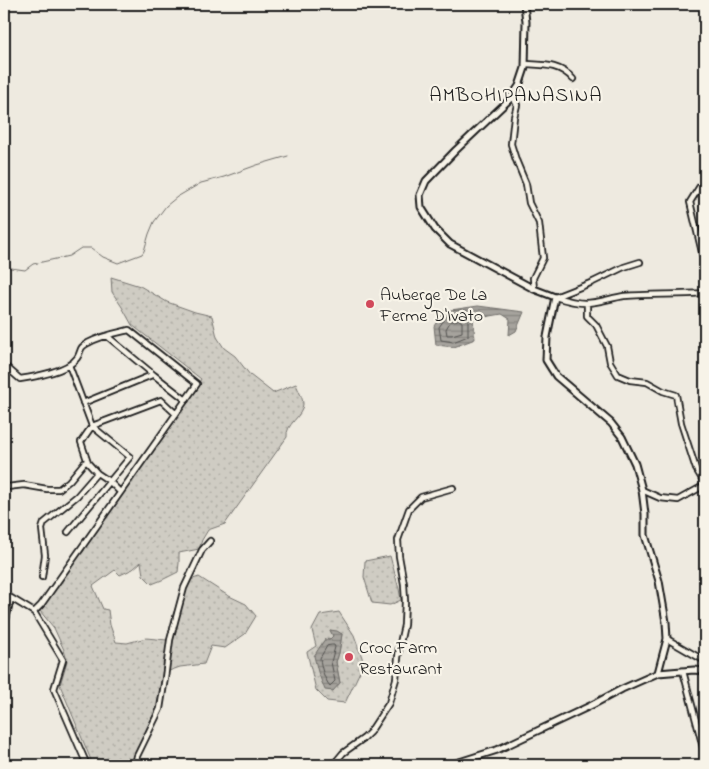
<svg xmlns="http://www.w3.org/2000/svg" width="709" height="769" viewBox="0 0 709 769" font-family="'Indie Flower',sans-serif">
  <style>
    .grass { fill: url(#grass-dots); stroke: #767470; fill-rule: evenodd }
    .water { fill: url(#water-rules); stroke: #6f6d69 }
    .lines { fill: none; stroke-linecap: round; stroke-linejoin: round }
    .shore { stroke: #535250; stroke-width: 1 }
    .stream { stroke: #6f6d69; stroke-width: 1 }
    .minor-casing { stroke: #1c1c1c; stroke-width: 8 }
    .tertiary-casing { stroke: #1c1c1c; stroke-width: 9 }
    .minor { stroke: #f7f3e8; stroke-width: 4.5 }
    .tertiary { stroke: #f7f3e8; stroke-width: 5 }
    .poi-dot { fill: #d1495b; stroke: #f7f3e8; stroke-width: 2 }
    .labels { text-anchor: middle; stroke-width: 4.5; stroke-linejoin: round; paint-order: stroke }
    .poi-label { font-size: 18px; fill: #1c1c1c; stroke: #f7f3e8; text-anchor: start }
    .quarter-label { font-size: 20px; letter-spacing: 1px; fill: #1c1c1c; stroke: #f7f3e8 }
  </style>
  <defs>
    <pattern id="grass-dots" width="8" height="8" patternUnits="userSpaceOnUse" patternTransform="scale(1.25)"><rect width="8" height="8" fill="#cfccc3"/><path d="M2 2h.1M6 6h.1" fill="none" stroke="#b1afa7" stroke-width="1.8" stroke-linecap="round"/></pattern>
    <pattern id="water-rules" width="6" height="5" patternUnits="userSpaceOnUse" patternTransform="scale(1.25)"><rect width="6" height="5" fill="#a6a39d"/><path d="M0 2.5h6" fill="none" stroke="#86847f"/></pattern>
  </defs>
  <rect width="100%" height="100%" fill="#eeeae0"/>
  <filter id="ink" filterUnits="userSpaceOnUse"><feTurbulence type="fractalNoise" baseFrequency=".02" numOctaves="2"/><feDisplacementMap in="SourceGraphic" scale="10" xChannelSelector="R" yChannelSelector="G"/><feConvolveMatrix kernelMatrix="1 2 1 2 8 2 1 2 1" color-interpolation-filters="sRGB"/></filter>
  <g filter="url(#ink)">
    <path class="grass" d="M111,277L140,286L167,302L195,312L212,316L217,337L224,348L235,356L250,375L273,393L296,384C298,390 303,398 303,404C303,417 285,424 287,437L225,524L208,530L202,540L199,549L179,553V563L178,572L162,580L152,584L143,575L141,562L133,569L120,575L115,570L93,586L103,609L108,610L110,625L116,642L127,643L146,638L167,640L161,682L156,709L130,765H93L60,685L67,661L64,650L54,628L40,611V606L77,556L84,551L85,545L191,396L201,379L132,325L122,307L112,292Z
      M390,556L399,589L401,600L390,605L372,603L364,577L365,561Z
      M199,577L227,595L246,604L256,616L245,634L225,648L211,646L204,664L180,667L166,672L173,614L187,581Z
      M339,612L354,635L364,663L345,703L327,701L316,690L307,652L316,646L312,630L320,615ZM330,630L342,634L339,653L336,662L340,683L321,647L325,640H329L333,636Z"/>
    <path class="water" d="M478,306L524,312L516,331L509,335L510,319L502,314L473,319L475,339L454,347L436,345L434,326L444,311Z
      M330,630L337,631L342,634L339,653L336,662L340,683L333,691L325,690L318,672L314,656L325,639L329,640L333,636Z"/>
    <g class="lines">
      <path class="shore" d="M466,313L469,315L468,319V336L453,342L441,340L439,327L447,316Z
        M459,320L462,322V332L452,335H447L446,329L450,322Z
        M332,645H334L335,647L331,662L335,681L330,686C324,679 321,667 320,658L327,646Z"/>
      <path class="stream" d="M4,267L25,270L33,264L69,256L81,248H91L103,257L118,263L142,254L144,251L149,234L154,222L166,206L177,197L201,183L224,177L257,165L288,156"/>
      <g class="minor-casing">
        <path id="minor" d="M525,64C544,65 560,64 573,79
          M512,96L517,105L514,117L511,144L516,160L526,184L529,203L539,223L543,258L533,278L534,289
          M704,173L702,183L690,202L705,265
          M555,297C565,300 575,303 585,303C598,303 611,298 624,296C651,294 678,295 705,293
          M555,297L593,282L624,267L640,262
          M587,303V316L596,325L607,346L610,362L618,375L630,380L647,382L663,391L676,395L681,423L696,469L705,484
          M107,336L154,375
          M4,365L20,379C34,377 68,371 77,358C82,351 78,348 88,343C100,336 116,333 129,330L197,384L41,605L34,612
          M83,403L152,375H154L186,400
          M7,487L24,485L47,489H59L69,481L84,463L86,462L88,463
          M642,490L660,498L678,500L705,485
          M120,492L109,481L97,473L88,463L81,442L92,426L161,400L176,414
          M68,532L130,457L92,426L69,365
          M42,577L45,555L42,529L44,523L77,496L97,473
          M4,595L11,598L34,612L63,660L54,689L87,765
          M4,624H5L11,598
          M667,639L705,661
          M683,671L705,755
          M135,765L137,756L160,709L165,678L170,640L184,588L202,550L210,541
          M333,765L343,753L364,738L370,732L389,703L396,679L399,648L404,625L405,601L404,584L399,556L398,540L409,509L421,497L453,488"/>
      </g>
      <g class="tertiary-casing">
        <path id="tertiary" d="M524,4L526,22L525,68L519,86L510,99L456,150L426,181L420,195L421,207L435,229L450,244L534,289L555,297L547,337L546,360L556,376L611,423L622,437L635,464L642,490L645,514V535L659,581L666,622L667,639L658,673
          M450,765L497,750L592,705L622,689L658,673L694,670L705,671"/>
      </g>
      <use href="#minor" class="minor"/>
      <use href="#tertiary" class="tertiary"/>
    </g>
  </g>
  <g class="poi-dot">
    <circle cx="370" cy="304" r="5"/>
    <circle cx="349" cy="657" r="5"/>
  </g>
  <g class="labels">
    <g class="poi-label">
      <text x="380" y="300">Auberge De La<tspan x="380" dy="21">Ferme D'Ivato</tspan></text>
      <text x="359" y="653">Croc Farm<tspan x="359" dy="21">Restaurant</tspan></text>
    </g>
    <g class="quarter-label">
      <text x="516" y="101">AMBOHIPANASINA</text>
    </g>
  </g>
  <rect width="709" height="769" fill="none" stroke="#f7f3e8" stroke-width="20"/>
  <rect x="10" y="10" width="689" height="749" fill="none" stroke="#1c1c1c" stroke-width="2" filter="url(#ink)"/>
</svg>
